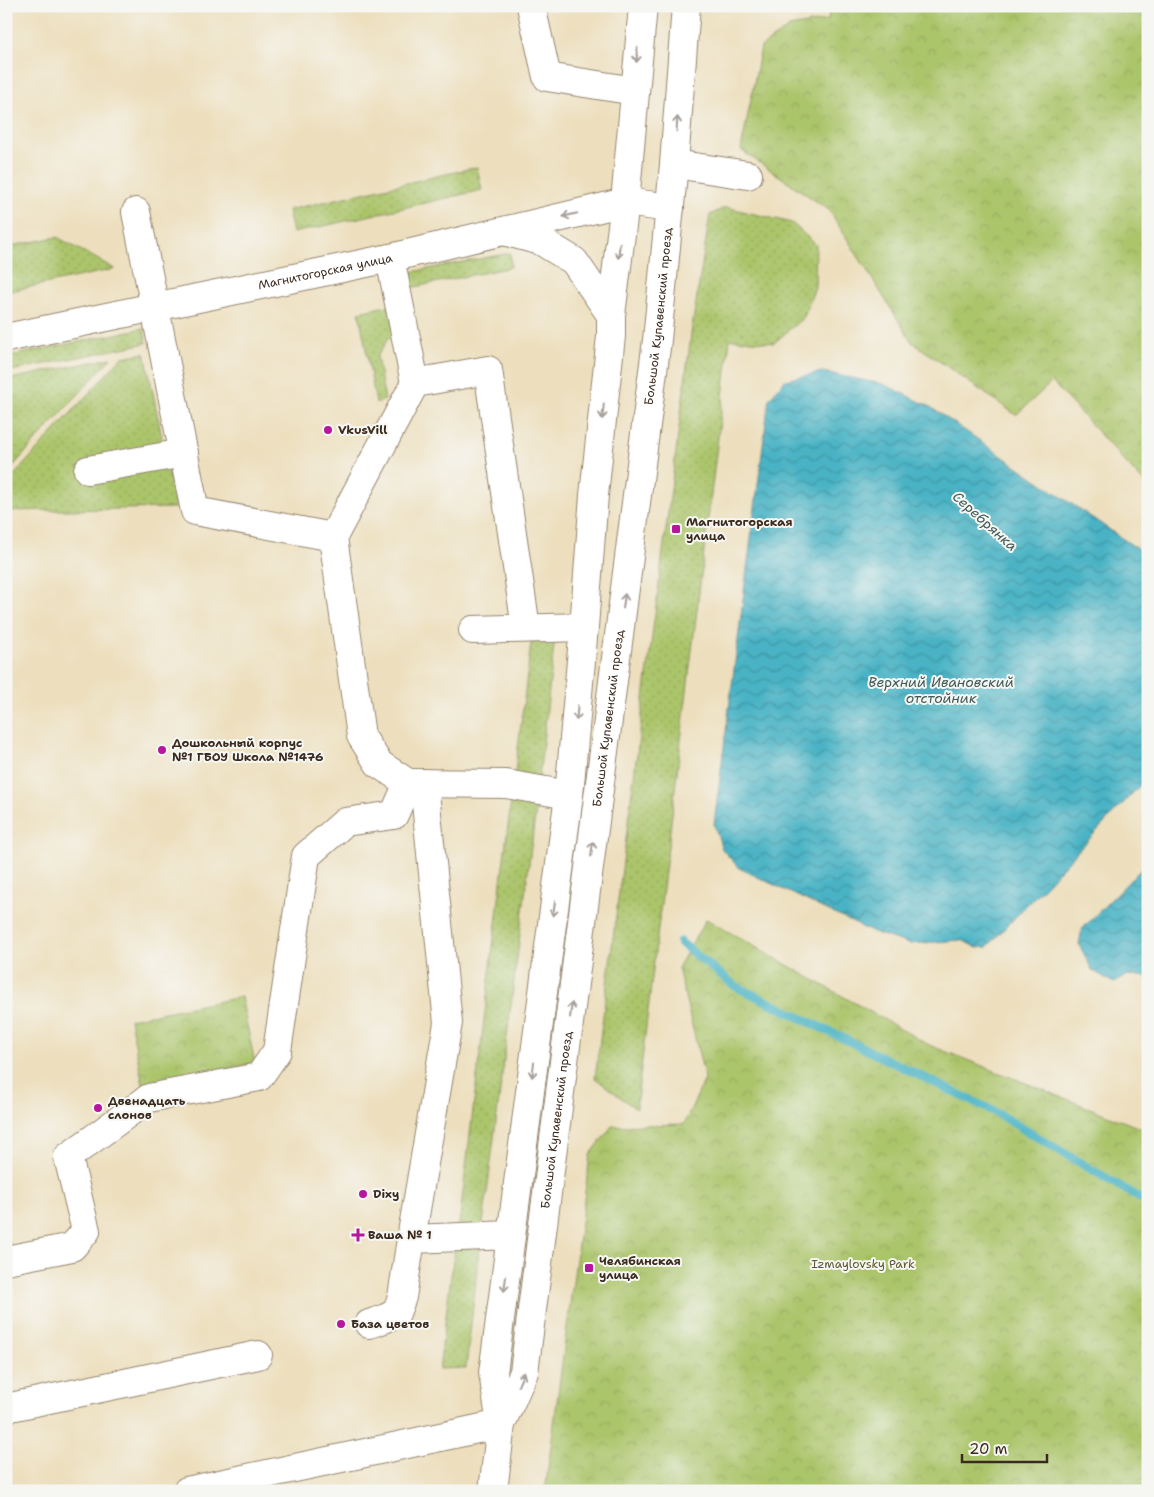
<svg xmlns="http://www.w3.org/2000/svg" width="1154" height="1497" viewBox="0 0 1154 1497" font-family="'Shantell Sans',sans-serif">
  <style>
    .grass { fill: url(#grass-dots); stroke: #737844 }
    .park { fill: url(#park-crowns); stroke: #737844 }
    .water { fill: url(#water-waves); stroke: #426e72 }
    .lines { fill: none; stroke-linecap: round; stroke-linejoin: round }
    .stream { stroke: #48b3c5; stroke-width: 9 }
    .minor-casing { stroke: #94846e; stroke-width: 30 }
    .major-casing { stroke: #94846e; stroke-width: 30 }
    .minor { stroke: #fff; stroke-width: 28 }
    .major { stroke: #fff; stroke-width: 28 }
    .oneway { stroke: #a79f9a }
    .poi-dot { fill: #b5179e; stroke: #f6f6f2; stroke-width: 2 }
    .labels { text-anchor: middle; stroke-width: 4; stroke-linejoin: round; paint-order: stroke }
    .street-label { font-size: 12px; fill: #3b2a1e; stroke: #f6f6f2 }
    .poi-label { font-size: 12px; font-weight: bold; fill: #3b2a1e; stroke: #f6f6f2; text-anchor: start }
    .park-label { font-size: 12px; fill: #5d5835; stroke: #f6f6f2 }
    .water-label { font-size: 14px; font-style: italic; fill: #405a58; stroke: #f6f6f2 }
  </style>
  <defs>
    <pattern id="grass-dots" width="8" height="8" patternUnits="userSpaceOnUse" patternTransform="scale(1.25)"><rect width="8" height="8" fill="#abc56b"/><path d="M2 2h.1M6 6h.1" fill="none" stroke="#94a95c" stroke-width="1.8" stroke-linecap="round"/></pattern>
    <pattern id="park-crowns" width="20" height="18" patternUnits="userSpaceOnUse" patternTransform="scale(1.25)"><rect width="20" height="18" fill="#abc56b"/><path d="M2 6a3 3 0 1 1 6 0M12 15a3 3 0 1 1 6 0" fill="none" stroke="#94a95c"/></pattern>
    <pattern id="water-waves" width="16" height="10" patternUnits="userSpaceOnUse" patternTransform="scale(1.25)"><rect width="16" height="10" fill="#48b3c5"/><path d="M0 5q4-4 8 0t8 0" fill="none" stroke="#3d929f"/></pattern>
  </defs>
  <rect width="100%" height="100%" fill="#f6f6f2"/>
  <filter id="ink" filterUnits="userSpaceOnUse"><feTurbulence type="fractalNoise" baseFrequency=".02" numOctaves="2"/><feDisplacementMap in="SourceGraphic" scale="10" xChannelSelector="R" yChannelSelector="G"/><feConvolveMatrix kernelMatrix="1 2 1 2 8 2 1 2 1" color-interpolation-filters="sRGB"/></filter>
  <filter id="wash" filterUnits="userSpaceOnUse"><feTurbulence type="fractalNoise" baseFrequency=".0096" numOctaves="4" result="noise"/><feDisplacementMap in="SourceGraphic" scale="20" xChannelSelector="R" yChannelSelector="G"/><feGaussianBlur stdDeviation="1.12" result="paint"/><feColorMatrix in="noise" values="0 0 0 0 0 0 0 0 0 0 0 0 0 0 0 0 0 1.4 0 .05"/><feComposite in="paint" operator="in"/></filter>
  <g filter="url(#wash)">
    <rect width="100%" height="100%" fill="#eddfbd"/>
    <path class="grass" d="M477,167L482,190L293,233L288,210Z
      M726,207L792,223L816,245L815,287L804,317L774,343L730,339L636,1109L595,1078L692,327L710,215Z
      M57,237L115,269L6,292V247Z
      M510,253L511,267L405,289L401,274Z
      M391,305L396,334L387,340L377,357L385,400L376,403L359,312Z
      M144,328L147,343L6,372V357Z
      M145,353L176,508L6,511V484L122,357Z
      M111,358L6,474V380Z
      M532,635L555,637L538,787L514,780Z
      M512,793L537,801L482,1232H458Z
      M455,1245L480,1246L466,1368L439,1369Z"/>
    <path class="park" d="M830,6H1148V487L1052,382L1016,415L912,342L829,210L741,150L761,47L789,27L828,20Z
      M706,919L929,1045L1148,1131V1491H545L590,1155L612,1126L684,1124L705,1079L678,968Z
      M241,997L255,1063L143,1085L130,1019Z"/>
    <path class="water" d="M822,372L883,384L929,406L1148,556V777L987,947L977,948L962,940L909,944L870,931L739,868L722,849L714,824L769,399L785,380Z
      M1148,862V977L1128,975L1114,983L1092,970L1079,944L1082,929Z"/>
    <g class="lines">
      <path class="stream" d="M680,942L735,986L993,1111L1148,1203"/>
    </g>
  </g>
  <g filter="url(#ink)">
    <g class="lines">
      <g class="minor-casing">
        <g id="minor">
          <path d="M531,6L547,77L635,91"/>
          <path d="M674,164L748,175"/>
          <path d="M136,212L195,511L333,537L361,736L379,764L408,783"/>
          <path d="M507,232L541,241L574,261L611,315"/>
          <path d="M390,258L415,383L488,370L526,628"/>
          <path id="s1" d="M6,338L390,258L625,202L670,208"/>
          <path d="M88,470L184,453"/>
          <path d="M333,537L415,383"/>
          <path d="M473,630L584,627"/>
          <path d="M411,1239L511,1235"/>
          <path d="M6,1260L72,1247L86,1231L68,1157L149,1098L259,1077L277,1051L306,856L345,822L394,815L408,783L506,784L569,795"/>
          <path d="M369,1324L384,1319L396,1313L402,1297L411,1239L448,1023L424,783"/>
          <path d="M6,1408L258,1355"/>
          <path d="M187,1491L501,1424"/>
        </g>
      </g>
      <g class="major-casing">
        <g id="major">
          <path id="s2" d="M501,1424L524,1372L657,340L674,164L686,6"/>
          <path d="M493,1491L501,1424L493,1373L569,795L584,627L594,495L611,336V315L625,202L643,6"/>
        </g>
      </g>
      <use href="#minor" class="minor"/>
      <use href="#major" class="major"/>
    </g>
    <defs><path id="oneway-shaft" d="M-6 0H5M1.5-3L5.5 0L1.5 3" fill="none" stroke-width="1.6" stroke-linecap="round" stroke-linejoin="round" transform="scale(1.25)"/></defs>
    <g class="oneway">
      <use href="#oneway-shaft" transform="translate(637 55) rotate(94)"/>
      <use href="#oneway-shaft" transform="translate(677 124) rotate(-86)"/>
      <use href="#oneway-shaft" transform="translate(570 215) rotate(166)"/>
      <use href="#oneway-shaft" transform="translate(619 251) rotate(97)"/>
      <use href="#oneway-shaft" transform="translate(603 412) rotate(96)"/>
      <use href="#oneway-shaft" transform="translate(624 601) rotate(-83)"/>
      <use href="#oneway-shaft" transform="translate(577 713) rotate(95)"/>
      <use href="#oneway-shaft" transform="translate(592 849) rotate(-83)"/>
      <use href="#oneway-shaft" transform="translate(554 909) rotate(98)"/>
      <use href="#oneway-shaft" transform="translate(571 1010) rotate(-83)"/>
      <use href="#oneway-shaft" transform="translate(533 1070) rotate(98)"/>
      <use href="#oneway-shaft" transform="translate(505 1284) rotate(98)"/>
      <use href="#oneway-shaft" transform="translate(521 1379) rotate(-67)"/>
    </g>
  </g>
  <g class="poi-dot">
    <circle cx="328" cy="430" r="5"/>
    <rect x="671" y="524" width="10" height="10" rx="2.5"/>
    <circle cx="162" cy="750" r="5"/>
    <circle cx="98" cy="1108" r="5"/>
    <circle cx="363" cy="1194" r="5"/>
    <path d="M355.5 1227.5h5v5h5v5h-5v5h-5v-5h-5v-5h5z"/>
    <rect x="584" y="1263" width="10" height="10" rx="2.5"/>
    <circle cx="341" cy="1324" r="5"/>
  </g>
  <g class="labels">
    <g class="street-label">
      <text dy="4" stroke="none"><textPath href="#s1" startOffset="326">Магнитогорская улица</textPath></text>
      <text dy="4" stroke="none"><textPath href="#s2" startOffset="1121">Большой Купавенский проезд</textPath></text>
      <text dy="4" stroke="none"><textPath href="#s2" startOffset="716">Большой Купавенский проезд</textPath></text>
      <text dy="4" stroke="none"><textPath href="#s2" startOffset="311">Большой Купавенский проезд</textPath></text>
    </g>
    <g class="poi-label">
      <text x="338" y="434">VkusVill</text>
      <text x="686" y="526">Магнитогорская<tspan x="686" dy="14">улица</tspan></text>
      <text x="172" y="747">Дошкольный корпус<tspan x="172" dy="14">№1 ГБОУ Школа №1476</tspan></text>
      <text x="108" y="1105">Двенадцать<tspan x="108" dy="14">слонов</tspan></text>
      <text x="373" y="1198">Dixy</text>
      <text x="368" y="1239">Ваша № 1</text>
      <text x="599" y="1265">Челябинская<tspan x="599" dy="14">улица</tspan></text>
      <text x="351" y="1328">База цветов</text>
    </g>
    <g class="park-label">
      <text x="863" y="1268">Izmaylovsky Park</text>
    </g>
    <g class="water-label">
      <text transform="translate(985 521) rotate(42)" y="5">Серебрянка</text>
      <text x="941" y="687">Верхний Ивановский<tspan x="941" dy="16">отстойник</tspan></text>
    </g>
  </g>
  <rect width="1154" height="1497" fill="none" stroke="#f6f6f2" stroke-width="25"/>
  <path d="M962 1454v8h85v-8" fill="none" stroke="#3b2a1e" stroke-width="2.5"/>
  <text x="969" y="1454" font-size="15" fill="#3b2a1e" stroke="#f6f6f2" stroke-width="4" paint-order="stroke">20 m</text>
</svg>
